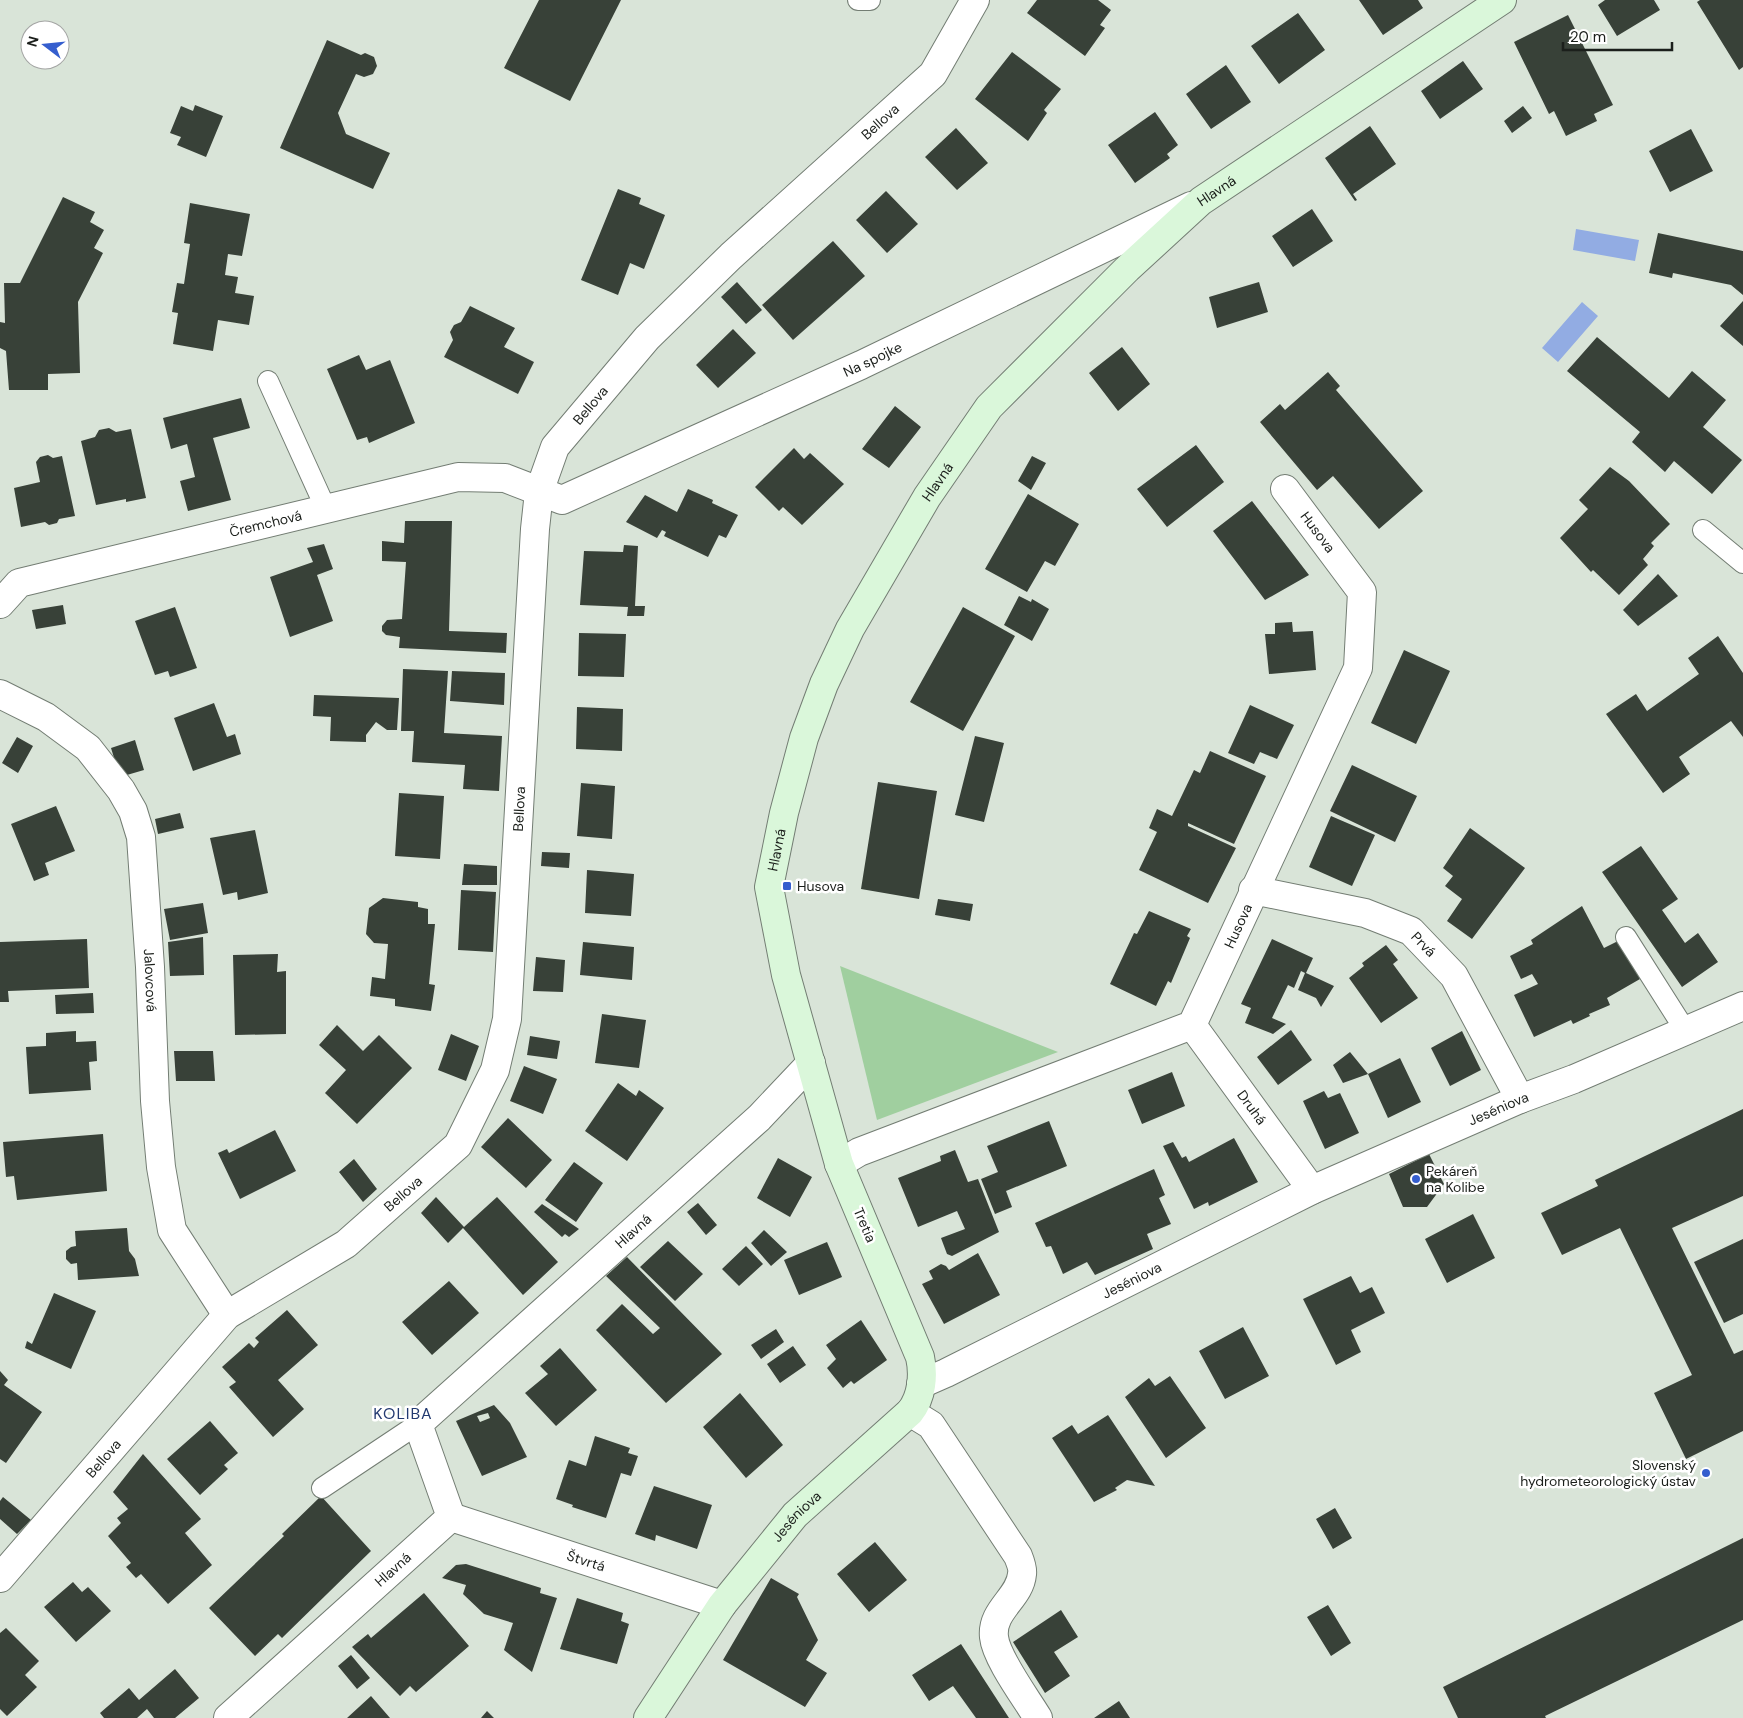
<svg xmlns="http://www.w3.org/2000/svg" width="1743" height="1718" viewBox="0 0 1743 1718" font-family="'DM Sans',sans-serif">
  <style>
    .green { fill: #a0cf9f }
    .water { fill: #92ace3 }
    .building { fill: #384138; fill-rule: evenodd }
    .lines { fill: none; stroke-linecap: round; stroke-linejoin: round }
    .lane-casing { stroke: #737d73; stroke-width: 22 }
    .street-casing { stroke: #737d73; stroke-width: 30 }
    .secondary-casing { stroke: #737d73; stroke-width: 30 }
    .lane { stroke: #fff; stroke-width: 20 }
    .street { stroke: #fff; stroke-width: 28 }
    .secondary { stroke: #daf7da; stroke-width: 28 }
    .poi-dot { fill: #355ece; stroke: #fff; stroke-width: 2 }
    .labels { text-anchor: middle; stroke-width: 5; stroke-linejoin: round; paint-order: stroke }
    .street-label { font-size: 14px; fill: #1b1f1b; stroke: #fff }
    .poi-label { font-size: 14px; fill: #1b1f1b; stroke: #fff; text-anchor: start }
    .quarter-label { font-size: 16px; letter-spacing: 1px; fill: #223970; stroke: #fff }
  </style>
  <rect width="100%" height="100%" fill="#d9e4d8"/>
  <path class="green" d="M840,966L1058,1052L877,1120Z"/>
  <path class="water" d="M1576,229L1639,240L1635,261L1573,250Z
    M1582,302L1598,316L1558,362L1542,348Z"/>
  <path class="building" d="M539,0H621L570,101L504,68Z
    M1037,0H1098L1111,10L1100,25L1105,28L1085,56L1027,13Z
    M1359,0H1418L1423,8L1383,35Z
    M1605,0H1654L1660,10L1617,36L1598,5Z
    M1700,0H1743V67L1739,70L1697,2Z
    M1298,13L1325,50L1279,84L1251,46Z
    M1568,15L1613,105L1594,114L1597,121L1566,136L1554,111L1549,114L1514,42Z
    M327,40L361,55L365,53L374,57L377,66L373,74L364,77L356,74L338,113L346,134L390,153L373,189L280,148Z
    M1012,52L1061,89L1044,110L1047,113L1028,141L975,99Z
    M1463,61L1483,89L1440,119L1421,91Z
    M1226,65L1251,102L1211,129L1186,94Z
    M195,105L223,116L206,157L177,145L181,137L170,133L181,106L193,111Z
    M1523,106L1532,118L1512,133L1504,121Z
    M1155,112L1178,145L1167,154L1170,158L1135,183L1108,145Z
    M1370,126L1396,164L1353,194L1357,200L1355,201L1325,158Z
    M956,128L988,163L957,190L925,157Z
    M1691,129L1713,171L1670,192L1649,151Z
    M618,189L641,198L639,204L665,215L644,269L630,263L618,295L581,280Z
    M886,191L918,224L887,253L856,220Z
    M63,197L95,212L90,222L104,230L94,248L103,253L78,302L80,373L48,374V390H9L6,351L0,348V322L5,323L4,283H20Z
    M190,203L250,214L242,256L228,254L225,275L238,277L235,293L254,296L249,325L218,320L213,351L173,344L178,313L172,312L177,283L184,284L190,244L184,243Z
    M1312,209L1333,241L1293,267L1272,236Z
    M1658,233L1743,251V295L1731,285L1673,273L1672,278L1649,273Z
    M833,241L865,276L793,340L762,305Z
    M737,282L762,310L746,324L721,297Z
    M1259,282L1268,312L1217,328L1209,297Z
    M1743,301V346L1720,326Z
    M470,306L515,328L504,347L534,362L518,394L444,357L453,340L450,332L454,325L461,322Z
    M733,329L756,353L718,388L696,365Z
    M1597,337L1669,398L1692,371L1726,400L1703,427L1742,460L1712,494L1674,461L1665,472L1632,442L1640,432L1567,371Z
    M1122,347L1150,384L1118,411L1089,373Z
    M359,355L366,370L390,360L415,423L369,443L367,437L357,440L327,369Z
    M1328,372L1340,386L1336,390L1423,491L1379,529L1333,476L1317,490L1260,422L1280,404L1285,410Z
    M241,398L250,428L213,438L231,500L188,511L180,481L195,477L187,444L171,449L163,418Z
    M895,406L921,427L889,468L862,449Z
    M109,428L116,432L131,429L146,498L126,502V499L96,505L81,441L95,437L99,430Z
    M1196,445L1224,482L1167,527L1137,489Z
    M794,448L804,459L810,453L844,484L802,525L783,507L779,511L755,487Z
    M48,455L53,458L62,456L75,516L59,519L57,523L49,525L45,522L21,527L14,488L40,482L36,462L40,457Z
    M1032,456L1046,463L1031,490L1018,481Z
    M1610,467L1629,481L1670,524L1651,543L1654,546L1643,559L1648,565L1619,595L1593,570L1591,572L1560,538L1588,509L1579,500Z
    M688,489L713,500L712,503L738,515L726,538L719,535L708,557L664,536L666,532L662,530L657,538L626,522L645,495L677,512Z
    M1028,494L1079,524L1055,566L1045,561L1027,592L985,569Z
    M1252,501L1309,575L1265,600L1213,531Z
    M405,521H452L449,631L507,633L506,653L399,648L400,637L386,635L382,631V626L387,620L402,619L406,562L382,561V541L404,543Z
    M324,544L333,569L317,575L333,621L290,637L270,577L313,562L307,548Z
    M624,545L638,546L635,606H645L644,616H627L628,607L580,605L584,551L623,552Z
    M1658,574L1678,596L1638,626L1623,610Z
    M1019,596L1031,602L1032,599L1049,609L1032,641L1004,625Z
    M63,605L66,624L36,629L32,610Z
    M175,607L197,668L170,677L168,671L155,675L135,621Z
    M963,607L1015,636L963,731L910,702Z
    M1292,622L1293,632L1313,631L1316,670L1269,674L1265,634H1275V623Z
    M579,633L626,634L624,677L578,676Z
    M1718,636L1743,673V737L1731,721L1679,757L1690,774L1663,793L1606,714L1636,694L1647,711L1699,674L1688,658Z
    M1404,650L1450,671L1416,744L1371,723Z
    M403,669L448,671L444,733L502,736L499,791L463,789L465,765L412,762L414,731H401Z
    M452,671L505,673L504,705L450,701Z
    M314,695L399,698L397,730H387L376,722L366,735V742L330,741L331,717L313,716Z
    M214,703L227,737L235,734L241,754L193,771L174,718Z
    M1250,705L1294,725L1277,759L1260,752L1254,764L1228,753Z
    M577,707L623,709L622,751L576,749Z
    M975,736L1004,743L984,822L955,815Z
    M17,737L33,746L18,773L2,763Z
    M135,740L144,770L120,777L111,748Z
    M1210,751L1266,776L1234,844L1188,823V826L1236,848L1208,903L1139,870L1157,832L1149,828L1157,809L1172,816L1194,770L1200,773Z
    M1352,765L1417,796L1395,842L1330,811Z
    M878,782L937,791L919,899L861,889Z
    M581,783L615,786L612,839L577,836Z
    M399,793L444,796L440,859L395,856Z
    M56,806L75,851L45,863L49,875L34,881L11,824Z
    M180,813L184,828L158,834L155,819Z
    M1331,816L1375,835L1352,886L1309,867Z
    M1470,828L1525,868L1472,939L1447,921L1462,899L1445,886L1453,876L1443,868Z
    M255,830L268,893L238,900L237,892L223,895L210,838Z
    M1641,846L1678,899L1662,910L1685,943L1698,933L1718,962L1682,987L1602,872Z
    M542,852L570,853L569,868L541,866Z
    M464,864L497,866V885H462Z
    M587,870L634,874L631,916L585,913Z
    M461,890L496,892L493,952L458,950Z
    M383,898L418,902V907L428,909V924H435L429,984L435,985L431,1011L395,1006V999L370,996L372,977L385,979L388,944L374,943L366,934L369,908Z
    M938,899L973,904L970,921L935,915Z
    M203,903L208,933L170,940L164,909Z
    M1582,906L1604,948L1620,940L1640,979L1607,998L1610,1005L1589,1014L1590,1016L1573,1024L1571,1020L1534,1037L1514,995L1538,984L1532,974L1521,979L1510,956L1533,944L1531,940Z
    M1149,911L1191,929L1187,936L1190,938L1171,983L1168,981L1156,1006L1110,984L1134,933L1137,934Z
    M203,937L204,975L170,976L168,942Z
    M87,939L89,988L8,991L9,1002H0V942Z
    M1272,939L1313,958L1306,973L1334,986L1321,1007L1316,998L1298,990L1305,973L1301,971L1294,988L1288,985L1272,1018L1286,1024L1273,1034L1245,1023L1251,1008L1241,1004Z
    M583,942L634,947L632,980L580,975Z
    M1386,945L1398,960L1393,964L1418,998L1381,1023L1349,978L1364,966L1362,963Z
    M278,954L277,972L286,971V1034L235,1035L233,955Z
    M536,957L565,960L563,992L533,991Z
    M93,993L94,1013L56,1014L55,995Z
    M602,1014L646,1020L639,1068L595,1063Z
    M337,1025L363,1051L379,1035L412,1068L357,1124L325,1093L346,1070L319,1045Z
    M1291,1030L1312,1060L1278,1085L1257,1057Z
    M76,1031V1042L96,1041L97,1061L89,1062L91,1090L29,1094L26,1047L46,1046V1033Z
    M1462,1031L1481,1070L1450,1086L1431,1048Z
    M451,1034L479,1046L466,1081L438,1070Z
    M530,1036L560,1041L557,1059L527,1055Z
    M174,1051H213L215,1081H176Z
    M1350,1052L1368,1074L1343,1083L1333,1065Z
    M1400,1058L1421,1102L1388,1118L1368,1074Z
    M524,1066L557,1079L543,1114L510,1101Z
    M1172,1072L1185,1106L1142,1124L1128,1090Z
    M618,1083L636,1096L639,1090L664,1108L627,1161L585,1131Z
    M1324,1091L1328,1098L1340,1093L1359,1133L1325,1149L1303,1101Z
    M1743,1109V1196L1672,1228L1734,1354L1743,1350V1431L1686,1459L1654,1393L1692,1375L1620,1228L1562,1255L1541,1213L1598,1186L1595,1180Z
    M508,1118L552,1160L526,1188L481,1147Z
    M1049,1121L1067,1166L1006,1191L1012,1207L995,1214L981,1179L998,1172L987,1146Z
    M275,1130L296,1171L240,1199L218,1153L227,1149L229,1153Z
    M103,1134L107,1191L17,1200L14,1176L6,1177L3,1142Z
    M1234,1138L1258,1182L1209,1206L1208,1202L1194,1209L1163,1146L1173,1142L1182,1158L1186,1156L1189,1162Z
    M955,1150L968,1182L978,1179L999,1232L952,1256L947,1254L941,1238L965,1229L957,1211L918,1227L898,1178L941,1161L940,1156Z
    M1429,1154L1444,1184L1427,1207H1403L1389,1174Z
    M778,1158L812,1177L790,1217L757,1198Z
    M354,1159L377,1189L363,1202L339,1172Z
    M574,1162L603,1183L576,1222L545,1200Z
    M1154,1169L1165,1195L1159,1198L1171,1224L1147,1234L1153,1249L1095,1275L1087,1262L1063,1274L1051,1246L1046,1247L1035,1223Z
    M436,1197L464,1227L497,1197L558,1262L523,1295L463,1228L448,1243L421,1213Z
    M698,1203L717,1225L706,1235L687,1212Z
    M542,1204L579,1229L569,1237L565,1234L562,1237L534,1212Z
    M1473,1214L1495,1258L1447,1283L1425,1239Z
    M127,1228L129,1251L135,1259L139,1276L78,1280L77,1263L71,1264L66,1259V1251L71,1247L76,1246L75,1231Z
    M764,1230L787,1252L771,1266L751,1243Z
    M1743,1239V1314L1724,1323L1694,1262Z
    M668,1241L703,1274L675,1301L640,1267Z
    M827,1242L842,1277L799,1295L784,1260Z
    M746,1246L763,1264L739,1286L722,1269Z
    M978,1253L1000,1295L944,1324L922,1284L933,1279L929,1271L941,1264L946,1266L949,1270Z
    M627,1257L722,1354L666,1403L596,1330L622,1304L653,1334L660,1328L606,1276Z
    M1351,1276L1360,1293L1372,1287L1385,1313L1351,1330L1361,1352L1336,1365L1303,1299Z
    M449,1281L479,1313L432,1355L402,1322Z
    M54,1293L96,1311L71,1369L25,1348L27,1341L32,1344Z
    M287,1310L318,1345L278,1380L304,1409L273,1437L229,1387L236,1382L222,1367L249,1343L254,1348L259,1342L255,1338Z
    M861,1320L887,1360L854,1384L851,1381L843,1388L827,1368L836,1359L826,1345Z
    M1243,1327L1269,1376L1225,1399L1199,1351Z
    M776,1329L784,1342L761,1359L751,1345Z
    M793,1346L806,1365L780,1383L767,1364Z
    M560,1348L597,1390L556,1426L525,1393L548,1374L540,1366Z
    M0,1371L8,1380L4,1385L42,1412L6,1463L0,1459Z
    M1170,1376L1206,1428L1166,1458L1125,1397L1149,1378L1155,1386Z
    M740,1393L783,1445L746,1478L703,1427Z
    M494,1405L510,1423L527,1457L482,1476L456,1421ZM488,1413L490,1418L480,1422L477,1416Z
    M1108,1415L1155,1486L1127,1480L1115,1488L1117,1490L1094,1502L1052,1438L1072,1425L1078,1434Z
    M210,1421L238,1453L224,1465L228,1469L200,1495L167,1459Z
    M595,1436L630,1448L628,1453L638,1456L631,1476L621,1473L606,1518L572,1507L573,1505L556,1499L569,1460L586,1466Z
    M143,1454L201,1519L185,1533L212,1565L168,1604L141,1574L136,1578L126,1567L131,1563L108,1536L121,1523L117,1518L128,1509L113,1492Z
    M654,1486L712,1505L697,1549L656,1535L655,1541L635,1534Z
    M321,1496L371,1551L282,1638L278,1634L255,1656L209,1608L284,1536L282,1534Z
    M3,1497L31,1520L17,1534L0,1519V1501Z
    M1335,1508L1352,1538L1333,1549L1316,1519Z
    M1743,1538V1620L1545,1716L1546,1718H1458L1443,1687Z
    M875,1542L907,1580L869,1612L837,1574Z
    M466,1564L541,1588L540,1593L557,1598L532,1672L504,1650L513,1623L484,1614L463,1594L466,1585L442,1578L456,1565Z
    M771,1578L799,1594L797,1597L818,1640L806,1660L827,1673L805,1707L723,1660Z
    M73,1582L82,1592L88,1587L111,1611L76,1642L44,1607Z
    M424,1593L469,1646L416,1692L410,1686L400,1696L352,1647L368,1634L371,1638Z
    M577,1598L623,1613L621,1621L629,1624L617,1664L560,1649Z
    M1328,1605L1351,1643L1331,1656L1307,1617Z
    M1061,1610L1078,1637L1054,1652L1070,1676L1045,1693L1013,1642Z
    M6,1628L39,1661L25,1675L37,1687L7,1716L0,1709V1633Z
    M961,1644L1009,1718H976L953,1686L929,1701L912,1675Z
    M351,1655L370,1678L357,1689L338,1666Z
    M175,1669L199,1698L175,1718H154L147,1709L137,1718H104L100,1713L129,1688L139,1700Z
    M371,1696L390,1718H347Z
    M1119,1701L1130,1718H1094Z
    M487,1711L494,1718H481Z"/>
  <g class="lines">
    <g class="lane-casing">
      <path id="lane" d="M858,0H870
        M268,381L326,509
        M1703,530L1743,563
        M1626,937L1685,1030
        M322,1488L418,1424"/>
    </g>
    <g class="street-casing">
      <g id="street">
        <path id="s1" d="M0,604L19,583L458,477L505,478L562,500L861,365L1191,206"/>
        <path id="s2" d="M0,694L46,717L88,748L121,790L133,811L141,837L150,967L155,1101L161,1167L172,1230L227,1315"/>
        <path id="s3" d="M1253,890L1365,913L1411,931L1454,976L1520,1099"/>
        <path id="s4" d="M1192,1025L1312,1190"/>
        <path id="s5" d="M839,1164L859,1152L1192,1025L1358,668L1362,592L1285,489"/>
        <path id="s6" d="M921,1384L946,1373L1312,1190L1520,1099L1574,1079L1743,1006"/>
        <path d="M910,1412L931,1425L1018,1556C1020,1561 1023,1569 1022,1574C1020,1598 991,1610 994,1637C996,1658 1026,1698 1038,1718"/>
        <path id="s7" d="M451,1517L722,1605"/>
        <path id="s8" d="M0,1578L227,1315L346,1244L458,1145L495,1070L507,1019L535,529L539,492L555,447L647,338L731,256L933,74L975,0"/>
        <path id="s9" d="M228,1718L451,1517L418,1424L759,1118L811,1063"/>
      </g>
    </g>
    <g class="secondary-casing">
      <g id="secondary">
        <path id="s10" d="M648,1718L722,1605L795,1515L910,1412C922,1397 924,1375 920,1357L839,1164L786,975L769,887L784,813L804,738L824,684L850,629L927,497L989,407L1127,269L1201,201L1502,0"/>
      </g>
    </g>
    <use href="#lane" class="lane"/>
    <use href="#street" class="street"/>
    <use href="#secondary" class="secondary"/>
  </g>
  <g class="poi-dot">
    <rect x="782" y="881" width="10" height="10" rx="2.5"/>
    <circle cx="1416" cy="1179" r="5"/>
    <circle cx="1706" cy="1473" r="5"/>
  </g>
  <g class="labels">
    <g class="street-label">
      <text dy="5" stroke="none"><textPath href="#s8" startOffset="1808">Bellova</textPath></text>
      <text dy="5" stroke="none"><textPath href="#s10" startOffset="1806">Hlavná</textPath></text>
      <text dy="5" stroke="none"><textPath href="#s1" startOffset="929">Na spojke</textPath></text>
      <text dy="5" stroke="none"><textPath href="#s8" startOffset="1402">Bellova</textPath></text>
      <text dy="5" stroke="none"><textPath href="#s10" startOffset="1401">Hlavná</textPath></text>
      <text dy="5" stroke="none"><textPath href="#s1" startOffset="282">Čremchová</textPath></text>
      <text transform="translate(1318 532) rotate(53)" y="5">Husova</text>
      <text dy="5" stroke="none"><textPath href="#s8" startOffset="982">Bellova</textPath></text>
      <text dy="5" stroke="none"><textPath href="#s10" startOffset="996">Hlavná</textPath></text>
      <text dy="5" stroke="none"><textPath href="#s5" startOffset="489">Husova</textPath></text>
      <text dy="5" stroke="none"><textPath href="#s3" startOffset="182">Prvá</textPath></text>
      <text dy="5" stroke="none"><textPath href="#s2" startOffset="352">Jalovcová</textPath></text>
      <text dy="5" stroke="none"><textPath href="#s4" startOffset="102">Druhá</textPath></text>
      <text dy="5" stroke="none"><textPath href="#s6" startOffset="640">Jeséniova</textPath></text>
      <text dy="5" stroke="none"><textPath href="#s8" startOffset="562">Bellova</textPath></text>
      <text transform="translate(865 1225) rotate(67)" y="5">Tretia</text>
      <text dy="5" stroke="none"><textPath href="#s9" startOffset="688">Hlavná</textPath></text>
      <text dy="5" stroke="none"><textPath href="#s6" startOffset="235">Jeséniova</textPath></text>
      <text dy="5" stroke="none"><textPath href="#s8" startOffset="158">Bellova</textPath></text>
      <text dy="5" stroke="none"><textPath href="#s10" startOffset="251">Jeséniova</textPath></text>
      <text dy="5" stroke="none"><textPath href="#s7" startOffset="142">Štvrtá</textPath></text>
      <text dy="5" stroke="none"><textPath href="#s9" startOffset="222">Hlavná</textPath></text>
    </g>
    <g class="poi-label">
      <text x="797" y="891">Husova</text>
      <text x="1426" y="1176">Pekáreň<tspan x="1426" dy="16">na Kolibe</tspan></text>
      <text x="1696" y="1470" text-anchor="end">Slovenský<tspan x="1696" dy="16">hydrometeorologický ústav</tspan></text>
    </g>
    <g class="quarter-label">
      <text x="403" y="1419">KOLIBA</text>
    </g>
  </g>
  <g transform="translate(45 45) rotate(286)"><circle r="24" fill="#ffffff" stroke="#a4a5a4"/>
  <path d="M0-4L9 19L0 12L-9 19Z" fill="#355ece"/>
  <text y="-8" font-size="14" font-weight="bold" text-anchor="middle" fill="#1b1f1b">N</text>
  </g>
  <path d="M1563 42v8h109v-8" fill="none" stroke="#1b1f1b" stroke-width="2.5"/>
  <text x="1570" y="42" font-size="15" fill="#1b1f1b" stroke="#ffffff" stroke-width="4" paint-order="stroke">20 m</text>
</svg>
